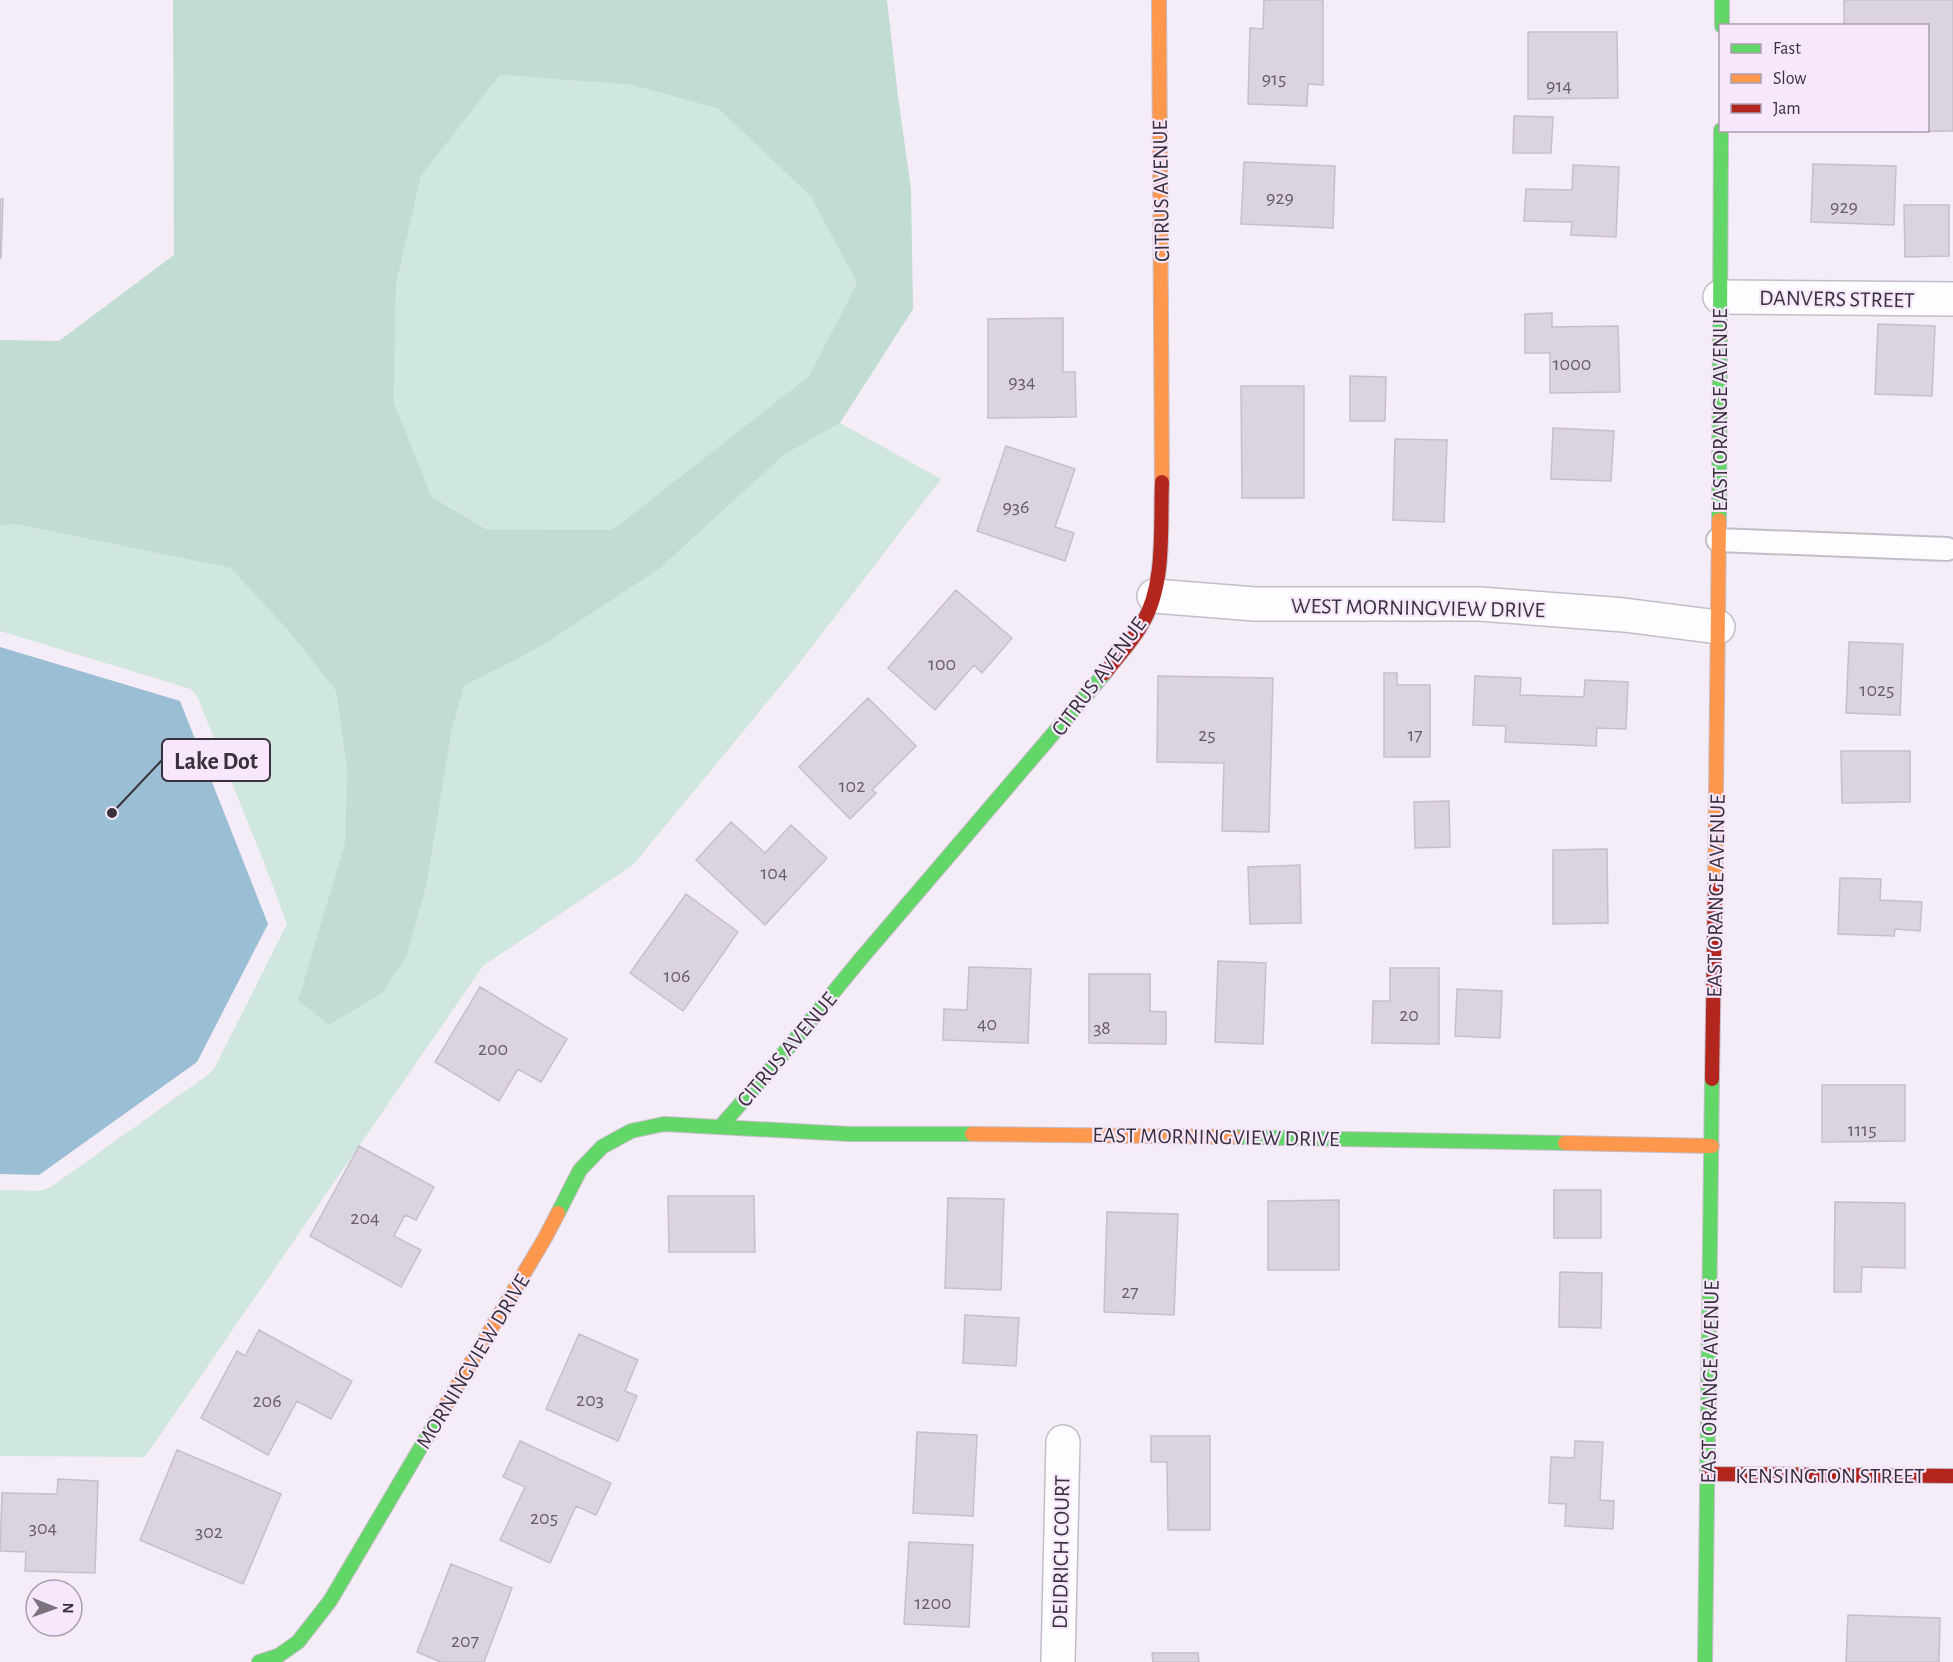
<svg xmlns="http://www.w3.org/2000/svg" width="1953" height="1662" viewBox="0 0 1953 1662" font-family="'Alegreya Sans',sans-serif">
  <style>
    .green { fill: #cfe7de }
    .forest { fill: #c1dcd2; fill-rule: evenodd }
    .water { fill: #9abed3 }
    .building { fill: #dbd3de; stroke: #c6bfc9; stroke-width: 1.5 }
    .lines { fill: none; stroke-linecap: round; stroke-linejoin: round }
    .lane-casing { stroke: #c4bdc7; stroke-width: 26 }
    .street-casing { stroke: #c4bdc7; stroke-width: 36 }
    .fast-casing { stroke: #c4bdc7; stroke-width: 16 }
    .slow-casing { stroke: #c4bdc7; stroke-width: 16 }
    .jam-casing { stroke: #c4bdc7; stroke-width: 16 }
    .lane { stroke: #fdfcfe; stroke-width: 22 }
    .street { stroke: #fdfcfe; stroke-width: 33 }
    .fast { stroke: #63d668; stroke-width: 14 }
    .slow { stroke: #ff974d; stroke-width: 14 }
    .jam { stroke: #b3261e; stroke-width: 14 }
    .labels { text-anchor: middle; stroke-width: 4.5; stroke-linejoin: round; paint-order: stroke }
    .number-label { font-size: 20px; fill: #645c67 }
    .street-label { font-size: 22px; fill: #39313c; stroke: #f7e7fc }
    .leader { fill: none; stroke: #39313c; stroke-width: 2 }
    .callout-dot { fill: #39313c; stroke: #f7e7fc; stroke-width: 2 }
    .callout { fill: #f7e7fc; stroke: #39313c; stroke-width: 2 }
    .callout-label { font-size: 24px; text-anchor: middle; font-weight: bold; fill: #39313c }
  </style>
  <rect width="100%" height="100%" fill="#f4ecf7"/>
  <path class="green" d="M500,75L632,85L719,109L811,197L857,283L809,376L612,530L487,529L432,497L394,402L396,285L421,176Z
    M840,423L941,479L797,666L633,865L483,966L145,1457L0,1456V1190L39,1191L51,1187L209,1074L214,1069L287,924L265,865L197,696L191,689L0,631V526L16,524L230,568L288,630L336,691L347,771L345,843L298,1000L407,955L427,883L451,734L464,686L540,647L658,570L785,454Z"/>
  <path class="forest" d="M173,0H887L898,97L911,189L913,309L840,423L785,454L658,570L540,647L464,686L451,734L427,883L407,955L382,993L329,1025L298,1000L345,843L347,771L336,691L288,630L230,568L16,524L0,526V340L59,341L174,255ZM500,75L632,85L719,109L811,197L857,283L809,376L612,530L486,529L432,497L394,402L396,285L421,176Z"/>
  <path class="water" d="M0,647L180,701L268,924L197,1062L39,1175L0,1174Z"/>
  <path class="building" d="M1264,0H1323V85L1308,84L1307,106L1248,104L1250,28L1263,29Z
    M1844,0H1953V131L1883,132V130H1928V26H1844Z
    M1528,32H1617L1618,98L1528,99Z
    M1514,116L1553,117L1551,153H1513Z
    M1244,162L1335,166L1333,228L1241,224Z
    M1813,164L1896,166L1894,225L1811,222Z
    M1573,165L1619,167L1616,237L1571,235L1572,222L1524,221L1526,189L1572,190Z
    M0,199H3L1,258H0Z
    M1904,205H1949V256L1905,257Z
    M1552,313V327L1618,326L1620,392L1550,393V353H1525V314Z
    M1063,318V372H1075L1076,417L988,418V319Z
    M1878,324L1935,326L1932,396L1875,394Z
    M1350,376L1386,377L1385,421H1350Z
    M1241,386H1304V498H1242Z
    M1553,428L1614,431L1611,481L1551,479Z
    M1395,439L1447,440L1444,522L1393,520Z
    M1006,446L1075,469L1055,527L1074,533L1065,561L977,531Z
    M956,590L1012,638L982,673L974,665L935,710L888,668Z
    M1849,642L1903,644L1900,715L1846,713Z
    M1384,673H1397V685H1430V757H1384Z
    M1158,676L1273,678L1269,832L1222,831L1224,763L1157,762Z
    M1475,676L1521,678L1520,695L1584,697L1585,680L1628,682L1626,729L1597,728L1596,746L1505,742L1506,726L1473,725Z
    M868,698L916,746L872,790L876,793L850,819L799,767Z
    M1841,751H1910V802L1842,803Z
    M1449,801L1450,847L1415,848L1414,802Z
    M731,822L765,853L791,825L827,858L765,925L696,860Z
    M1607,849L1608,923L1553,924V850Z
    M1300,865L1301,923L1250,924L1248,867Z
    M1840,878L1881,879L1880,900L1922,902L1920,931L1895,929L1894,936L1838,934Z
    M686,894L738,932L683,1011L630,973Z
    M1218,961L1266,963L1263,1044L1215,1042Z
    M969,967L1031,969L1028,1043L943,1040L944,1009L967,1010Z
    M1390,968H1439V1044L1372,1043L1373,1001H1390Z
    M1089,974H1150V1011L1166,1012V1044L1089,1043Z
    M480,987L567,1039L541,1082L518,1069L499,1101L435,1062Z
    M1457,989L1502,991L1500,1038L1455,1036Z
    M1822,1085H1905V1141L1822,1142Z
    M359,1146L434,1187L416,1220L405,1215L394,1236L421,1250L401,1287L310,1236Z
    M1554,1190H1601V1238H1554Z
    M668,1196H754L755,1252H669Z
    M948,1198L1004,1199L1001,1290L945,1288Z
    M1339,1200V1270H1268V1201Z
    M1835,1202L1905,1203V1268L1862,1267L1861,1292H1834Z
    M1107,1212L1178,1214L1174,1315L1104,1312Z
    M1560,1272L1602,1273L1601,1328L1559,1327Z
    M965,1315L1019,1318L1016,1366L963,1363Z
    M259,1330L352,1381L331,1419L297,1401L268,1455L201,1418L237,1351L245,1356Z
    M579,1334L638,1360L625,1391L637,1396L618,1441L546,1409Z
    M917,1432L977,1435L973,1516L913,1513Z
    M1151,1436H1210V1530H1168L1167,1462H1151Z
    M520,1441L611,1483L596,1515L576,1506L550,1563L500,1540L525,1487L503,1477Z
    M1575,1441L1603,1442L1600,1500L1614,1501L1613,1529L1565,1526L1566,1504L1549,1503L1551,1457L1574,1458Z
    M177,1450L281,1494L243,1584L140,1540Z
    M58,1479L98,1481L95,1573L25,1571L26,1552L0,1551L2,1493L57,1494Z
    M909,1542L973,1545L969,1627L904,1624Z
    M451,1564L512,1588L484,1662H441L417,1652Z
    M1848,1615L1940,1618L1939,1662H1846Z
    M1152,1653H1198L1199,1662H1153Z"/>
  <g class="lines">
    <g class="lane-casing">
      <path id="lane" d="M1718,540L1947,549"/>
    </g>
    <g class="street-casing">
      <path id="street" d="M1720,297L1953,299
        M1154,596L1255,604H1479L1624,615L1718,627
        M1058,1662L1063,1442"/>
    </g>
    <g class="fast-casing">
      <path id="fast" d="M1722,0V26
        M1719,520L1721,130
        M721,1126L770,1070L859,961L1105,673
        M1235,1137L1565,1143
        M558,1213L580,1170L602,1147L631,1131L664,1124L849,1134H972
        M259,1662L278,1656L298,1642L330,1601L441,1413
        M1705,1662L1712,1079"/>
    </g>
    <g class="slow-casing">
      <path id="slow" d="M1159,0L1162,482
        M1715,882L1719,520
        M972,1134L1235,1137
        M1565,1143L1712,1146
        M441,1413L545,1238L558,1213"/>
    </g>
    <g class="jam-casing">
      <path id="jam" d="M1105,673C1117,657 1132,642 1142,624C1166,584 1160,528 1162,482
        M1712,1079L1715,882
        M1708,1474L1953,1476"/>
    </g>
    <use href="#lane" class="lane"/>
    <use href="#street" class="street"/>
    <use href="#fast" class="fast"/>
    <use href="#slow" class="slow"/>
    <use href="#jam" class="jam"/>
  </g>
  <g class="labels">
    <g class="number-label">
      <text x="1274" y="85">915</text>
      <text x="1559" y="92">914</text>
      <text x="1280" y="204">929</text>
      <text x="1844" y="213">929</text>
      <text x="1572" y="370">1000</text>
      <text x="1022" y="388">934</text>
      <text x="1016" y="513">936</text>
      <text x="942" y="670">100</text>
      <text x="1877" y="696">1025</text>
      <text x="1207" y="741">25</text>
      <text x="1415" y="741">17</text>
      <text x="852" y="792">102</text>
      <text x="774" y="879">104</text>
      <text x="677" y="982">106</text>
      <text x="1409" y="1021">20</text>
      <text x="987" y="1030">40</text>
      <text x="1102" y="1034">38</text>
      <text x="493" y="1055">200</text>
      <text x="1862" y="1136">1115</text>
      <text x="365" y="1224">204</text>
      <text x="1130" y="1298">27</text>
      <text x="590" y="1406">203</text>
      <text x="267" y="1407">206</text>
      <text x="544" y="1524">205</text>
      <text x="43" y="1534">304</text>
      <text x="209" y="1538">302</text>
      <text x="933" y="1609">1200</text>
      <text x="465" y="1647">207</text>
    </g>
    <g class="street-label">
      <text transform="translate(1160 191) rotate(-91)" y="8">CITRUS AVENUE</text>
      <text transform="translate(1837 298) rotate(1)" y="8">DANVERS STREET</text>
      <text transform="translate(1719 410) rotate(-90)" y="8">EAST ORANGE AVENUE</text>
      <text transform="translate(1418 607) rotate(1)" y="8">WEST MORNINGVIEW DRIVE</text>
      <text transform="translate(1098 676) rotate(-53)" y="8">CITRUS AVENUE</text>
      <text transform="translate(1715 896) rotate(-89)" y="8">EAST ORANGE AVENUE</text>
      <text transform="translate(786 1049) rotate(-50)" y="8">CITRUS AVENUE</text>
      <text transform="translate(1216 1136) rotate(1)" y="8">EAST MORNINGVIEW DRIVE</text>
      <text transform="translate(472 1361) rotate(-59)" y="8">MORNINGVIEW DRIVE</text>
      <text transform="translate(1709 1382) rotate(-89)" y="8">EAST ORANGE AVENUE</text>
      <text x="1830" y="1483">KENSINGTON STREET</text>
      <text transform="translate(1060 1552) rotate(-89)" y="8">DEIDRICH COURT</text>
    </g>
  </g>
  <path class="leader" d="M112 813L162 760"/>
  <circle class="callout-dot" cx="112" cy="813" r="6"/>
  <rect class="callout" x="162" y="739" width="108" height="42" rx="6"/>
  <g class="callout-label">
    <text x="216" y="769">Lake Dot</text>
  </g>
  <rect x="1719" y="24" width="210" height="108" fill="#f7e7fc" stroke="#ab9eaf" stroke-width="1.5"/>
  <rect x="1731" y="44" width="30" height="9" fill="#63d668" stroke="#ab9eaf" stroke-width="1.5"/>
  <text x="1773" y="54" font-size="18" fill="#39313c">Fast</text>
  <rect x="1731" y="74" width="30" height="9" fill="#ff974d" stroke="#ab9eaf" stroke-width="1.5"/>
  <text x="1773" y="84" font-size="18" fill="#39313c">Slow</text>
  <rect x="1731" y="104" width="30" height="9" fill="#b3261e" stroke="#ab9eaf" stroke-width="1.5"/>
  <text x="1773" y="114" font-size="18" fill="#39313c">Jam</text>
  <g transform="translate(54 1608) rotate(91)"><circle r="28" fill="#f7e7fc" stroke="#ab9eaf" stroke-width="1.5"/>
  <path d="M0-4.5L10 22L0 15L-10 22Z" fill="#7a727d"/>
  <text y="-9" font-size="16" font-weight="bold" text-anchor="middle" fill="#39313c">N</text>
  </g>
</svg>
